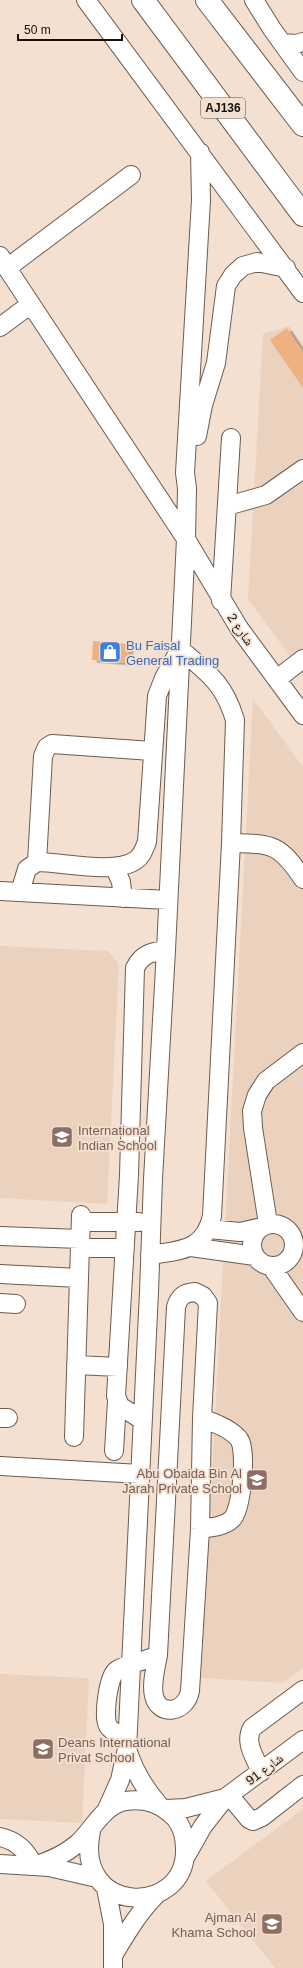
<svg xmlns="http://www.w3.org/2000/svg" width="303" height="1968" viewBox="0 0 303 1968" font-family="Helvetica,'Noto Naskh Arabic',sans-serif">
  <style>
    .built { fill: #ebd2be }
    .building { fill: #efb181; filter: url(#shadow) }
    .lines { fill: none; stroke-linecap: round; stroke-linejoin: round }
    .minor-casing { stroke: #6c5c4f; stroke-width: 20 }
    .major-casing { stroke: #6c5c4f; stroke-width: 24 }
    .minor { stroke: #fff; stroke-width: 18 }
    .major { stroke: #fff; stroke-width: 22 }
    .labels { text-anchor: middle; stroke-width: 3.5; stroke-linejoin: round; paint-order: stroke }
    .shield { fill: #f3e0d1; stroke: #584e46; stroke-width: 1 }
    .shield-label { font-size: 12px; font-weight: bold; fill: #16100b }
    .street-label { font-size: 13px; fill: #16100b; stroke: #f3e0d1 }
    .shop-label { font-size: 13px; fill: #366cbe; stroke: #f3e0d1; text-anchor: start }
    .education-label { font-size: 13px; fill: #785e54; stroke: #f3e0d1; text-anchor: start }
  </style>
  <defs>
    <filter id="shadow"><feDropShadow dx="4.5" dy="2.5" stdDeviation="0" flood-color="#0004"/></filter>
  </defs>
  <rect width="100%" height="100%" fill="#f3e0d1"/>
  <path class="built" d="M289,326L303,345V674L248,599L263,334Z
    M253,699L303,767V1668L283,1683L201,1678Z
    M0,946L108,951L119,964L107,1204L0,1198Z
    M0,1674L89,1678L82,1823L0,1819Z
    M303,1809V1968H275L206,1881Z"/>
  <path class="building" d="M287,328L303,352V388L270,340Z
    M93,641L129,644L128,663L92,660Z"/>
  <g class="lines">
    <g class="minor-casing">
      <path id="minor" d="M86,0L303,293
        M254,0L272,29L303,72
        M282,43L296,44L303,42
        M0,256L7,268L131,175
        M7,268L186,539L239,628L303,715
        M0,327L31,304
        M197,436L203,405L216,363L226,286L233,275L243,266L257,262L286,268
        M227,506L266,495L303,469
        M221,601L231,438
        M277,679L303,659
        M231,843C272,844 279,843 303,879
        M37,862L43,756L47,747L52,744L152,751
        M115,868L121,882L123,898
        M0,891L168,900
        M20,892L27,869L37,862C62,862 116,875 136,860C142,856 144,849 147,842L157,696L164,678L180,649C208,673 224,683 235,720L231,843L212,1216C204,1251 181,1250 150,1255
        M81,1222H139
        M252 1245a21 21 0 1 1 42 0a21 21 0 1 1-42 0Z
        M268,1224L253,1128L252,1111L257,1095L266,1081L303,1053
        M209,1229L240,1232L262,1227
        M0,1236L80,1239
        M191,1247L255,1256
        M80,1248H125
        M271,1266L303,1312
        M0,1274L79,1278
        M195,1292L203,1296L208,1303L202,1418L200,1529L190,1691C186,1713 159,1717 154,1696C151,1683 156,1667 158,1655L176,1307C179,1297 183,1293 195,1292Z
        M0,1303L16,1304
        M76,1365L118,1367
        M0,1418H8
        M142,1420L120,1406L116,1396L129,1175L135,968C142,954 151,952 166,950
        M74,1437L81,1215
        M114,1451L117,1401
        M0,1466L140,1474
        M200,1529C211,1527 224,1527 232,1519C242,1509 247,1450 239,1439C230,1428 214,1423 202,1418
        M128,1741C122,1737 112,1732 108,1726C103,1717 108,1675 117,1670C126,1664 146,1661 158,1655
        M127,1749C134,1771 144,1788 159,1805
        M261,1772C255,1757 244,1743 252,1728L303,1690
        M229,1795L249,1819L253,1821L262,1817L303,1785
        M107,1809L120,1780L127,1749L149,1292L153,1179L166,950L186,539L187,488L185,473L201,200L200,152
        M166,1809L186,1808L225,1798
        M0,1837C17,1841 26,1850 34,1866
        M186,1856L203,1826L225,1798L303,1740
        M0,1864L49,1867L97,1878
        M34,1866C50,1861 64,1855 77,1844C93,1830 103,1805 126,1801C146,1798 161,1804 175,1818C182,1826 185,1838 185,1849C187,1917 73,1916 91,1831
        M106,1888L113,1924V1968
        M114,1954C127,1932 139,1912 157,1894"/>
    </g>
    <g class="major-casing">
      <path id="major" d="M143,0L303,215
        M207,0L303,125"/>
    </g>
    <use href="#minor" class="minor"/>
    <use href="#major" class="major"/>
  </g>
  <defs>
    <g id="shop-square" transform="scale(1.15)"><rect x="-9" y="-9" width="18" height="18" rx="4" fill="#3f7fe0" stroke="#f3e0d1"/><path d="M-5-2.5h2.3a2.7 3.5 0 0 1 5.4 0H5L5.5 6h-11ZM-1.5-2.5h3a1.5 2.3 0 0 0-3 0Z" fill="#fff"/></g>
    <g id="school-square" transform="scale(1.15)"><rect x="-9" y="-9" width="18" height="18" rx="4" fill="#8d6e63" stroke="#f3e0d1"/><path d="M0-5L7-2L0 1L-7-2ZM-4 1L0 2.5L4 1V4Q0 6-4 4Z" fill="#fff"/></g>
  </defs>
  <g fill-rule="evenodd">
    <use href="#shop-square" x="110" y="652"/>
    <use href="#school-square" x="62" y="1137"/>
    <use href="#school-square" x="257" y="1480"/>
    <use href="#school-square" x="43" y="1749"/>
    <use href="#school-square" x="272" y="1924"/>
  </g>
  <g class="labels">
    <rect class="shield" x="201" y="98" width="44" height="20" rx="3"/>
    <g class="shield-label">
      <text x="223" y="112">AJ136</text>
    </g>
    <g class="street-label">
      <text transform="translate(241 629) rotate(55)" y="5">شارع 2</text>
      <text transform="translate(264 1769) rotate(-37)" y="5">شارع 91</text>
    </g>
    <g class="shop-label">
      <text x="126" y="650">Bu Faisal<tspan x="126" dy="15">General Trading</tspan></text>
    </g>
    <g class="education-label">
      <text x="78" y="1135">International<tspan x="78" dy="15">Indian School</tspan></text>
      <text x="242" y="1478" text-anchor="end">Abu Obaida Bin Al<tspan x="242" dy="15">Jarah Private School</tspan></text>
      <text x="58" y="1747">Deans International<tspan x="58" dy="15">Privat School</tspan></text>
      <text x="256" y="1922" text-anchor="end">Ajman Al<tspan x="256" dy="15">Khama School</tspan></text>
    </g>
  </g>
  <path d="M18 34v6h104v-6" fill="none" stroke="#16100b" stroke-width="2"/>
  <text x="24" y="34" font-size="12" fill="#16100b" stroke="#f3e0d1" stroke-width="3" paint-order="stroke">50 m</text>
</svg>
